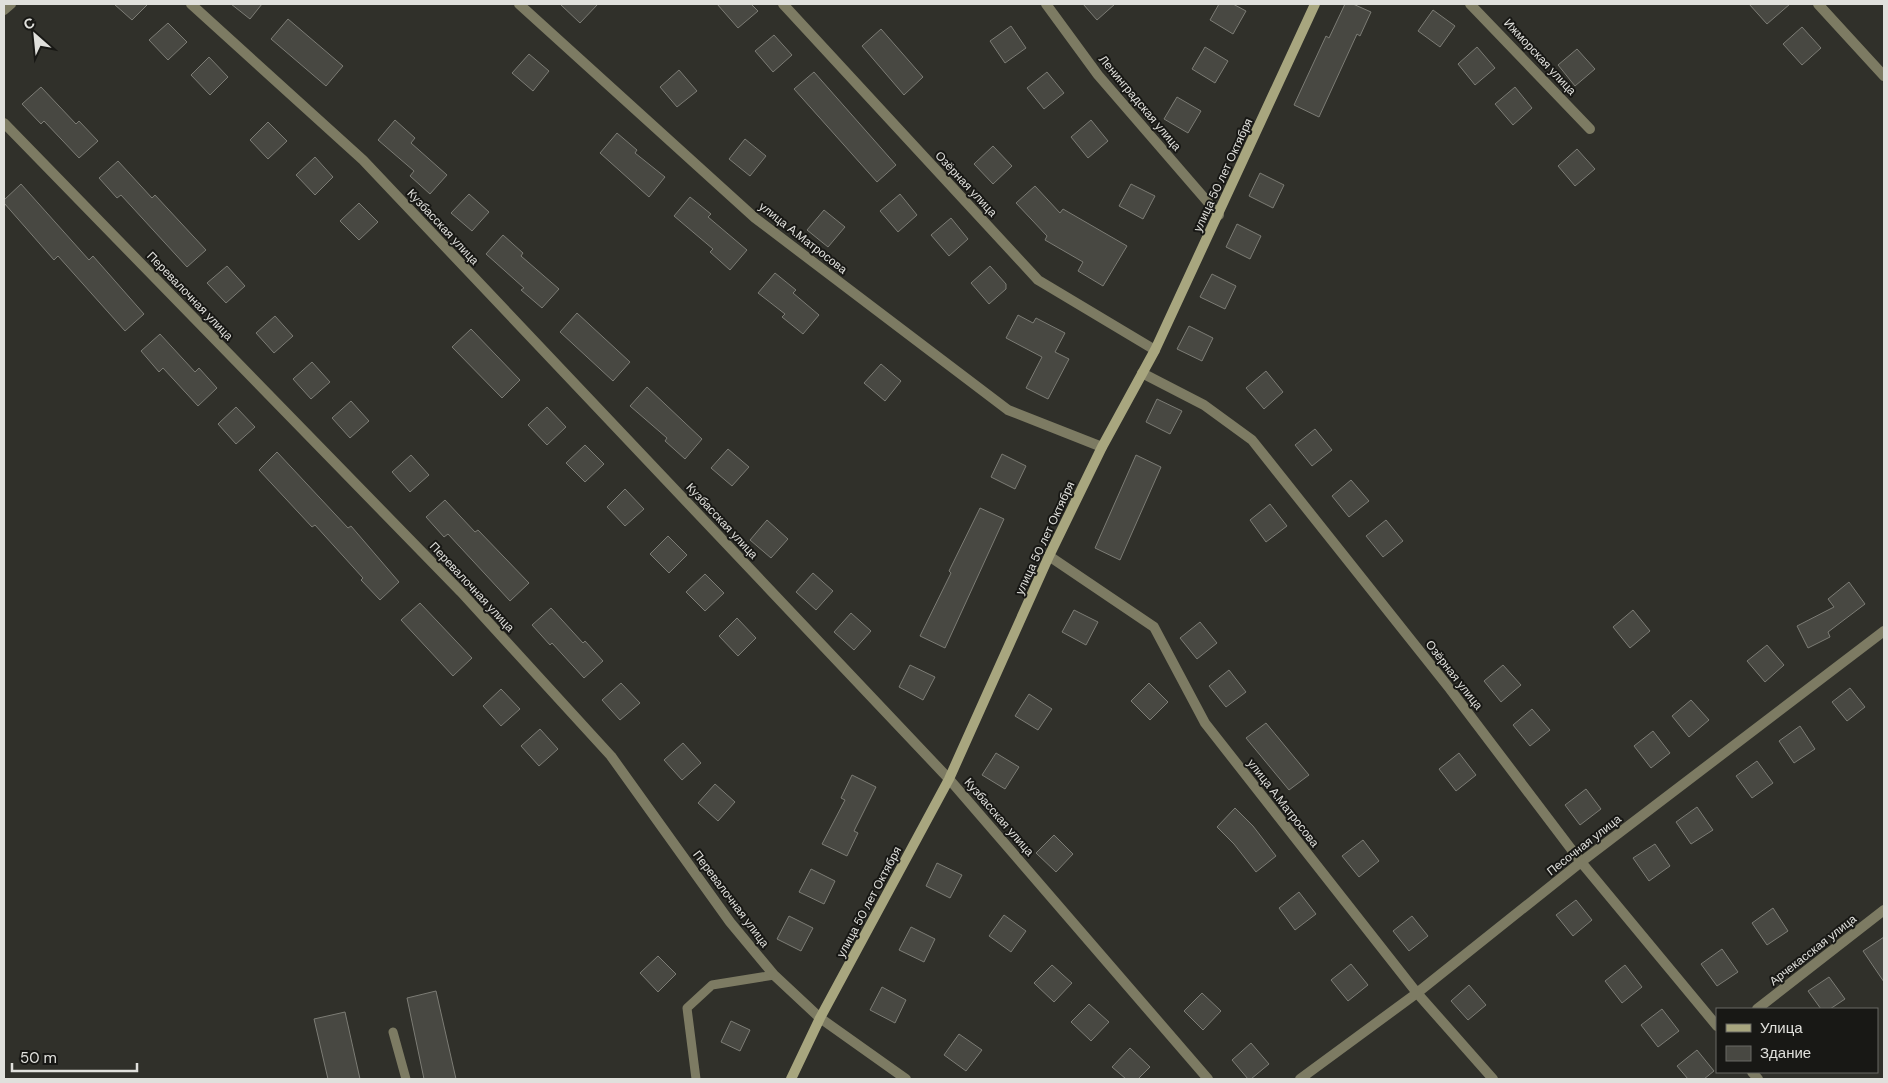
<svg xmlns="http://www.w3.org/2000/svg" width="1888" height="1083" viewBox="0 0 1888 1083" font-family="'DM Sans',sans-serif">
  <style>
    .building { fill: #484842; stroke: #7c7c75 }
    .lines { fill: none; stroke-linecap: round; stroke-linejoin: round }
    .service { stroke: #7d7b63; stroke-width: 9 }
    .minor { stroke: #7d7b63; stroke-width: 10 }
    .secondary { stroke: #a8a67f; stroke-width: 10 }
    .labels { text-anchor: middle; stroke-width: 4; stroke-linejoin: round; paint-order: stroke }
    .street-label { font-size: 12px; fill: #e0e0dc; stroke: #181815 }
  </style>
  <rect width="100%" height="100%" fill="#30302a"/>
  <path class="building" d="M114,4H148L132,20Z
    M231,4H262L250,19Z
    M560,4H598L580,23Z
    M717,4H751L758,11L738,28Z
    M1083,4H1115L1097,20Z
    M1219,4H1233L1246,11L1233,34L1210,20Z
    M1345,4H1353L1371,12L1360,36L1357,34L1319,117L1294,105L1326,36L1329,38Z
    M1749,4H1790L1767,24Z
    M1433,10L1455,26L1440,47L1418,31Z
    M288,19L343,66L326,86L271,39Z
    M168,23L187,42L168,60L149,40Z
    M1011,26L1026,48L1005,63L990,41Z
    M1802,27L1821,48L1802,65L1783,44Z
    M881,29L923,77L904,95L862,46Z
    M774,35L792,55L773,72L755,51Z
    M1205,47L1228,61L1215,83L1192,69Z
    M1477,47L1495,68L1475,85L1458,64Z
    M1577,49L1595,69L1575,86L1558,65Z
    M529,54L549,71L533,91L512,73Z
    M209,57L228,77L210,95L191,75Z
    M679,70L697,91L677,107L660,87Z
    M814,72L896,165L877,182L794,89Z
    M1047,72L1064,93L1044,109L1027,88Z
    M41,87L76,124L79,121L98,141L79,158L44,121L41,124L22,104Z
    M1515,87L1532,108L1513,125L1495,104Z
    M1177,97L1201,111L1188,133L1164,119Z
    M395,120L415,138L411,143L447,175L430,194L410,176L414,171L378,140Z
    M1091,120L1108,141L1088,158L1071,137Z
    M268,122L287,141L268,159L250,140Z
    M617,133L637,150L635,153L665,177L649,197L600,153Z
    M745,139L766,156L750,176L729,159Z
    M993,146L1012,166L993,184L974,164Z
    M1577,149L1595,169L1575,186L1558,166Z
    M315,157L333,177L315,195L296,175Z
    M118,161L152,198L155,195L206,250L187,267L121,195L117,198L99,178Z
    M1260,173L1284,185L1273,208L1249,196Z
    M21,184L89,260L93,256L144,314L125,331L58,256L54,260L4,203V200Z
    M1131,184L1155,196L1143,219L1119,206Z
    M1035,186L1060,213L1063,209L1127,246L1103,286L1078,271L1083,262L1045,240L1047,236L1016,203Z
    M469,194L489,212L472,231L451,213Z
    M900,194L917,215L898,232L880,211Z
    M690,197L711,214L708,217L747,250L730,270L710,252L713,249L674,216Z
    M359,203L378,222L359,240L340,221Z
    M824,210L845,227L828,247L807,230Z
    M951,218L968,239L949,256L931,235Z
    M1237,224L1261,236L1250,259L1226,247Z
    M503,235L523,253L521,256L559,289L542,308L521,290L524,288L486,254Z
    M227,266L245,286L226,303L207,283Z
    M990,266L1006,284V289L989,304L971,283Z
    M775,273L796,290L793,293L819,315L803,334L782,317L785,314L758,293Z
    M1212,274L1236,286L1225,309L1200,297Z
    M577,313L630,362L613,381L560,332Z
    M1018,315L1033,323L1036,318L1065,333L1055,352L1069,359L1048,399L1026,388L1042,357L1006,338Z
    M275,316L293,336L274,353L256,333Z
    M1189,326L1213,338L1202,361L1177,349Z
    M471,329L520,380L502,398L452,347Z
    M160,334L195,372L199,368L217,388L198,406L163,368L159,372L141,351Z
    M312,362L330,382L311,399L293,379Z
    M881,364L901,381L885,401L864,383Z
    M1266,371L1283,392L1264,409L1246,388Z
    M647,387L702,439L685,459L665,441L667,438L630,406Z
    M1157,399L1182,411L1170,434L1146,422Z
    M351,401L369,421L350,438L332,418Z
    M236,407L255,427L236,444L218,424Z
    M547,407L566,427L547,445L528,425Z
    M1315,429L1332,450L1312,466L1295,445Z
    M585,445L604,464L585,482L566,463Z
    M728,449L749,467L732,486L711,468Z
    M277,452L348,528L351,526L399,582L380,600L361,580L363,578L315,525L312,527L259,470Z
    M1002,454L1026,466L1015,489L991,477Z
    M411,455L429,475L410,492L392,472Z
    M1136,455L1161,467L1120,560L1095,548Z
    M1351,480L1369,501L1349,517L1332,496Z
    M625,489L644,509L625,526L607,507Z
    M445,500L475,532L478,530L529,583L510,601L448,534L444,537L426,517Z
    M1270,504L1287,526L1266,542L1250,520Z
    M980,508L1004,519L945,648L920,636L951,573L949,571Z
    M767,520L788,539L771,558L750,540Z
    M1386,520L1403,541L1383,557L1366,536Z
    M668,536L687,555L669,573L650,554Z
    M813,573L833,591L816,610L796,592Z
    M705,574L724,593L705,611L686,592Z
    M1849,582L1865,604L1828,632L1830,637L1808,648L1797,626L1834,607L1828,599Z
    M420,603L472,658L453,676L401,620Z
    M551,608L583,643L585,641L603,661L584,678L552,643L550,645L532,625Z
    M1074,610L1098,622L1086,645L1062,632Z
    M1633,610L1650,631L1630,648L1613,627Z
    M851,613L871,631L854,650L834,632Z
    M737,618L756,638L738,656L719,636Z
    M1200,622L1217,643L1197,659L1180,638Z
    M1767,645L1784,665L1765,682L1747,661Z
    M910,665L935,677L923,700L899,687Z
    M1503,665L1521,685L1501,702L1484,681Z
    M1229,670L1246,692L1226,707L1209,686Z
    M621,683L640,703L620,720L602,700Z
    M1149,683L1168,702L1150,720L1131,701Z
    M1850,688L1865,707L1847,721L1832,702Z
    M501,689L520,709L501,726L483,706Z
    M1029,694L1052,709L1038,730L1015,716Z
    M1691,700L1709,720L1689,737L1672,716Z
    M1532,709L1550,730L1530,746L1513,725Z
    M1266,723L1309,775L1289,790L1246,738Z
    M1800,726L1815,749L1794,763L1779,741Z
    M540,729L558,749L539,766L521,746Z
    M1653,731L1670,753L1651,768L1634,746Z
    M683,743L701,763L682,780L664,760Z
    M996,753L1019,767L1005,789L982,775Z
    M1459,753L1476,775L1456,791L1439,769Z
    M1757,761L1773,783L1752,798L1736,776Z
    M852,775L876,787L854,831L858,833L847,856L822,844L845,800L841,798Z
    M715,784L735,802L718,821L698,803Z
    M1586,789L1601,809L1580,825L1565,805Z
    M1697,807L1713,830L1691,844L1676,822Z
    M1235,808L1253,826L1276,856L1256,872L1234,844L1217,827Z
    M1054,835L1073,854L1056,872L1036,853Z
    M1363,840L1379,861L1359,877L1342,856Z
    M1655,844L1670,866L1649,881L1633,858Z
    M937,863L962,875L950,898L926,886Z
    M811,869L835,881L824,904L799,892Z
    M1299,892L1316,914L1295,930L1279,908Z
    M1576,900L1592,920L1573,936L1556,915Z
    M1773,908L1788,931L1767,945L1752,923Z
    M1004,915L1026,931L1011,952L989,936Z
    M789,916L813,928L801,951L777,939Z
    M1412,916L1428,936L1409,951L1393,931Z
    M911,927L935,939L924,962L899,950Z
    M1884,937V982L1863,951Z
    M1722,949L1738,972L1717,986L1701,964Z
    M658,956L676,974L658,992L640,973Z
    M1351,964L1368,985L1348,1001L1331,980Z
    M1052,965L1072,983L1054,1002L1034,983Z
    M1625,965L1642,987L1622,1003L1605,981Z
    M1829,977L1845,999L1830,1009H1821L1808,991Z
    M1469,985L1486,1005L1468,1020L1451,1001Z
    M882,987L906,1000L895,1023L870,1010Z
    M436,991L456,1079H424L407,998Z
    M1202,993L1221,1011L1203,1030L1184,1011Z
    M1089,1004L1109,1022L1091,1041L1071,1022Z
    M1662,1009L1679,1031L1658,1047L1641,1025Z
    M345,1012L360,1079H328L314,1019Z
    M731,1021L750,1030L740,1051L721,1042Z
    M959,1034L982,1050L966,1071L944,1055Z
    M1251,1043L1269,1064L1251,1079H1248L1232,1060Z
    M1130,1048L1150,1067L1138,1079H1126L1112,1067Z
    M1697,1050L1714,1071L1704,1079H1688L1677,1066Z"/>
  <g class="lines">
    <path class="service" d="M393,1032L406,1079
      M696,1079L687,1008L712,985L774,975"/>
    <path class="minor" d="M191,4L363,160L949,779L1208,1079
      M519,4L755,218L1008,410L1102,447
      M783,4L1038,280L1155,350
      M1046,4L1098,75L1219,215
      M1470,4L1590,129
      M1818,4L1884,76
      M4,10L11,4
      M4,123L461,592L611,756L730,922L774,975L820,1018L906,1079
      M1142,373L1204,405L1252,440L1450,689L1581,862L1717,1026
      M1049,556L1154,627L1205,723L1417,993L1493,1079
      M1757,1009L1884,910
      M1752,1072L1758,1079
      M1300,1079L1417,993L1581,862L1884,631"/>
    <path class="secondary" d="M791,1079L820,1018L949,779L1049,556L1102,447L1155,350L1315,4"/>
  </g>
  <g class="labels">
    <g class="street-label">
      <text transform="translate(1540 57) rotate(47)" y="4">Ижморская улица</text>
      <text transform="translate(1140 103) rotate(50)" y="4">Ленинградская улица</text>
      <text transform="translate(1223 175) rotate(-65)" y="4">улица 50 лет Октября</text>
      <text transform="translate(966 184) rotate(47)" y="4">Озёрная улица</text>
      <text transform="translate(443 227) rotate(47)" y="4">Кузбасская улица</text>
      <text transform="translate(803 238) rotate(38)" y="4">улица А.Матросова</text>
      <text transform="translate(190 296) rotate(46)" y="4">Перевалочная улица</text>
      <text transform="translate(722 521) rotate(47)" y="4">Кузбасская улица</text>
      <text transform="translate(1045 538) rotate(-65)" y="4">улица 50 лет Октября</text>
      <text transform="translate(472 587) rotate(47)" y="4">Перевалочная улица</text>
      <text transform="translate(1454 675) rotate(52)" y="4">Озёрная улица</text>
      <text transform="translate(1283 803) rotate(52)" y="4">улица А.Матросова</text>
      <text transform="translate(999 817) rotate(49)" y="4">Кузбасская улица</text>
      <text transform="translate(1584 845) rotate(-38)" y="4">Песочная улица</text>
      <text transform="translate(731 899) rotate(53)" y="4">Перевалочная улица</text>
      <text transform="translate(869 902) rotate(-62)" y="4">улица 50 лет Октября</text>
      <text transform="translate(1813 950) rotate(-38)" y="4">Арчекасская улица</text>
    </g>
  </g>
  <rect width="1888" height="1083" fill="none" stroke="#e0e0dc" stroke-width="10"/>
  <rect x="1716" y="1008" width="162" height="65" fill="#181815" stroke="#686865"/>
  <rect x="1726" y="1024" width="25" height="8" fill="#a8a67f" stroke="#686865"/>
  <text x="1760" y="1033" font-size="15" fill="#e0e0dc">Улица</text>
  <rect x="1726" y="1046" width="25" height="15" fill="#484842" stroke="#686865"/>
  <text x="1760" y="1058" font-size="15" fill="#e0e0dc">Здание</text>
  <g transform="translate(35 35) rotate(333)" stroke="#181815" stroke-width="4" paint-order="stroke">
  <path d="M0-4L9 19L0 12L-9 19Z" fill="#e0e0dc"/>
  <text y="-8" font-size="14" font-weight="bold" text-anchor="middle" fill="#e0e0dc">С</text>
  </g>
  <path d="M12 1063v8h125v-8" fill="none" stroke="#e0e0dc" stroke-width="2.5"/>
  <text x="20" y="1063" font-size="15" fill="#e0e0dc" stroke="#181815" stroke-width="4" paint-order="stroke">50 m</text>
</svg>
